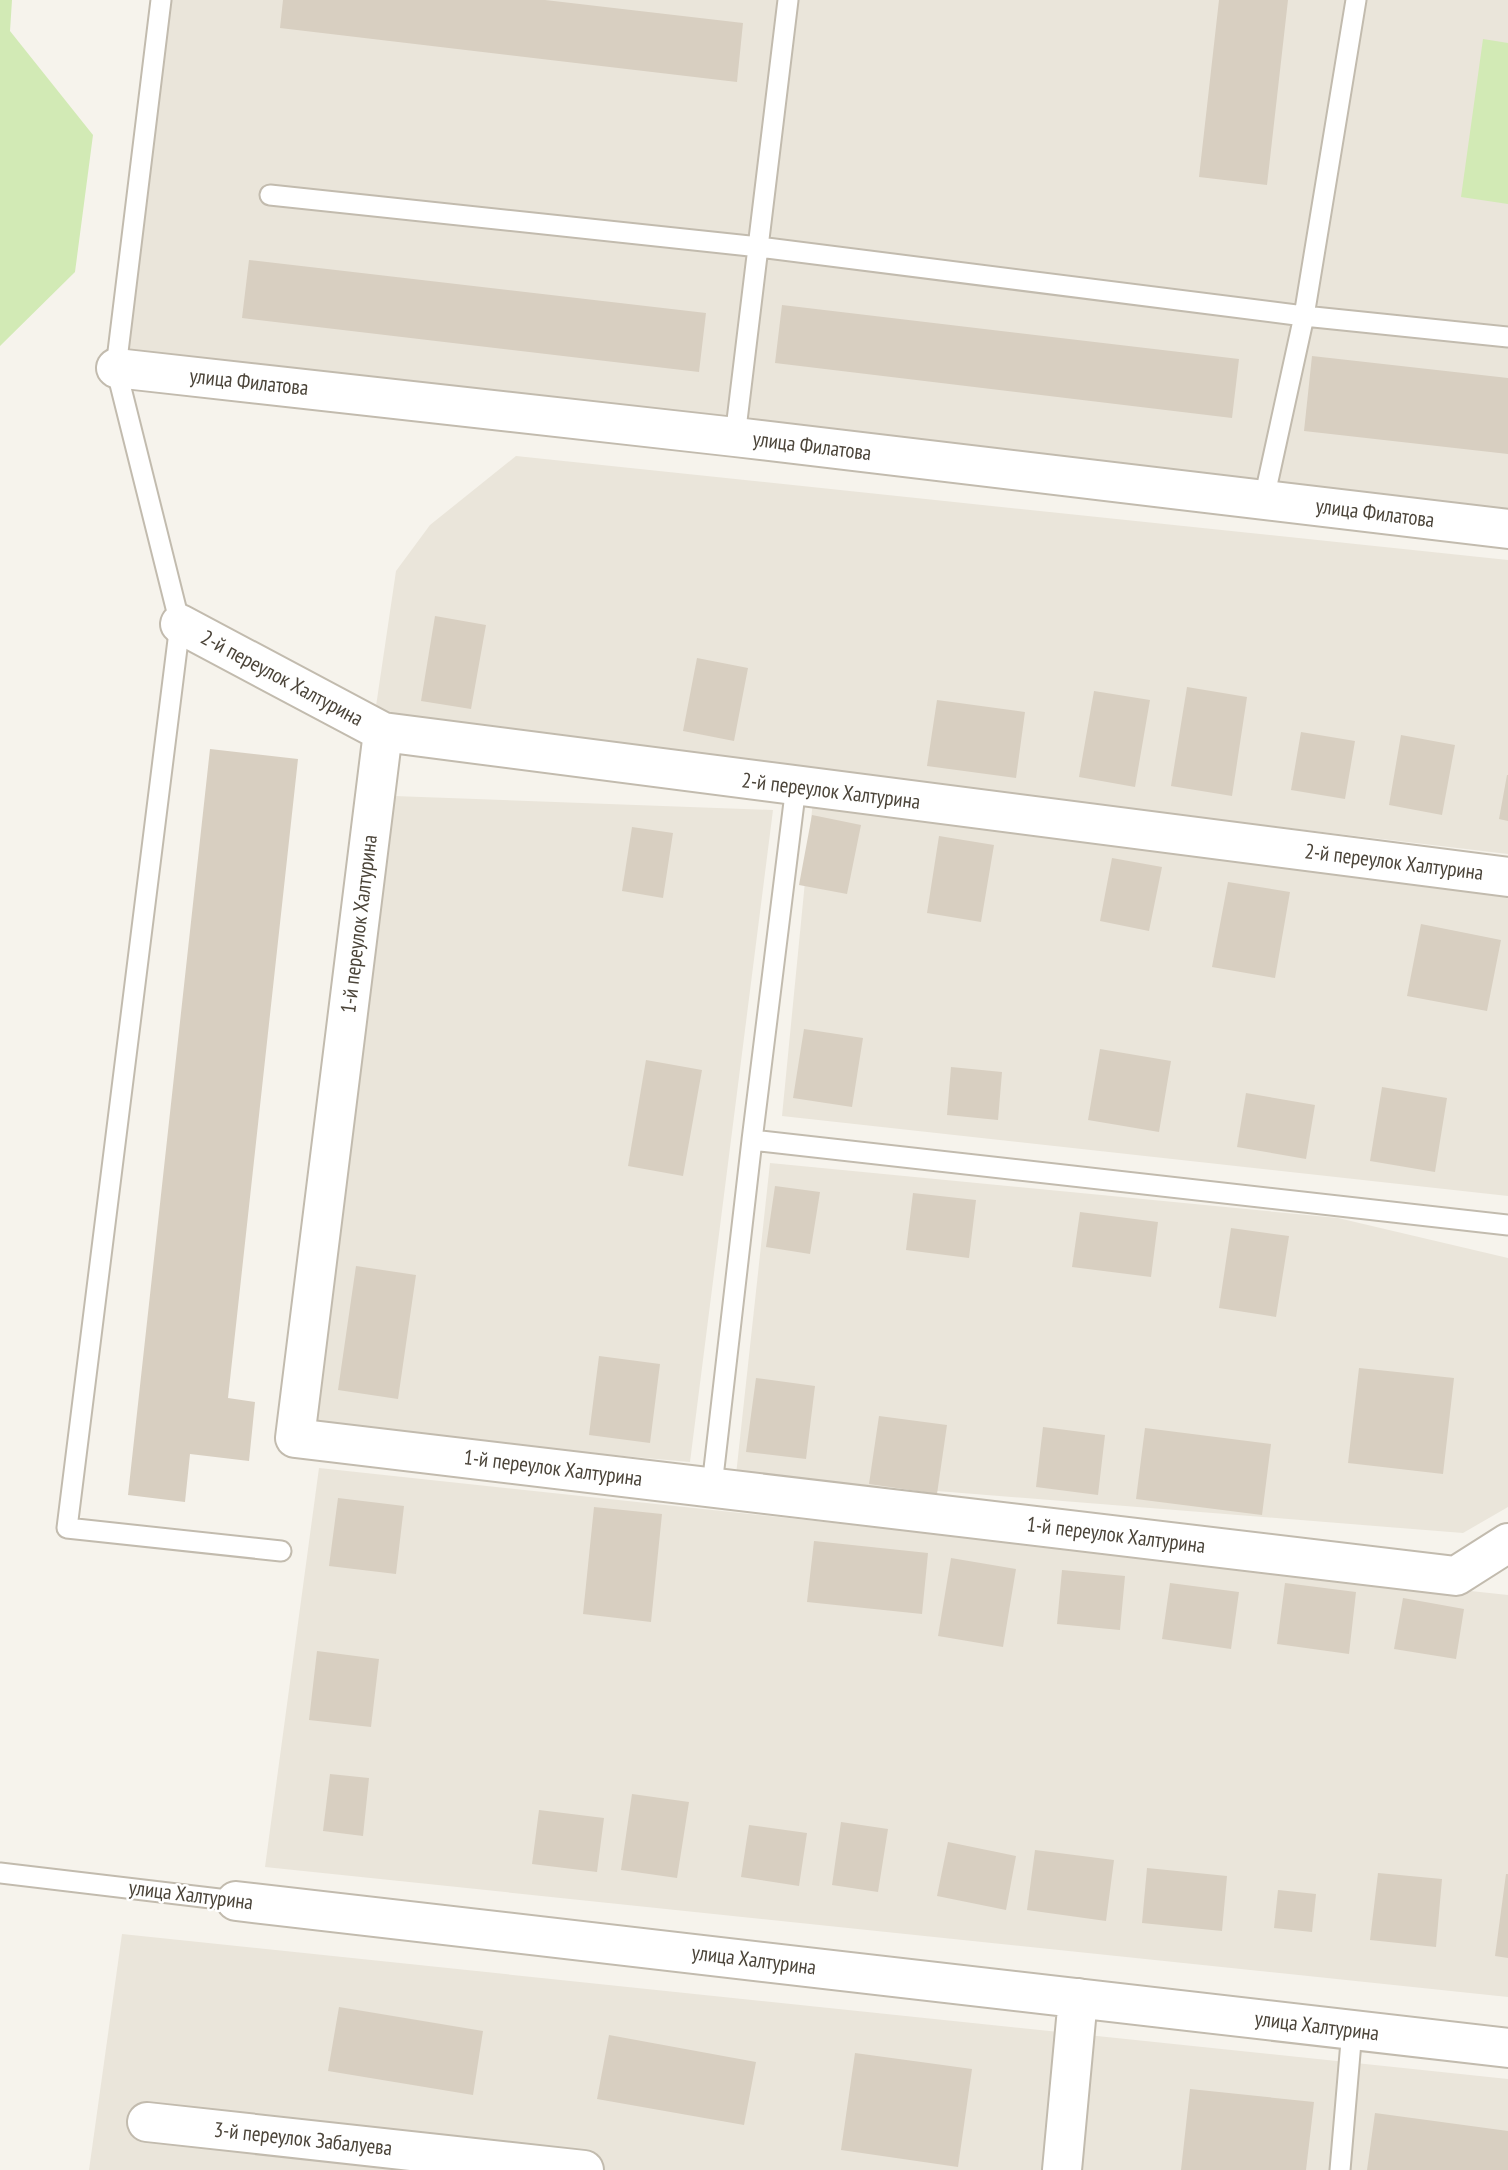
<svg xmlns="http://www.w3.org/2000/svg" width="1508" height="2170" viewBox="0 0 1508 2170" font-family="'PT Sans Narrow',sans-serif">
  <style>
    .residential { fill: #eae5da }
    .green { fill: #d2eab5 }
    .building { fill: #d8cfc1 }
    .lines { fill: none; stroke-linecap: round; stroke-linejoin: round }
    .service-casing { stroke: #c2bbae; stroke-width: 23 }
    .minor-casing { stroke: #c2bbae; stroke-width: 42 }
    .service { stroke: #fff; stroke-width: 19 }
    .minor { stroke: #fff; stroke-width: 38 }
    .labels { text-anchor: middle; stroke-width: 5; stroke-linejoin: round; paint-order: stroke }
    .street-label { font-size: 21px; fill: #4b4439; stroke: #fff }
  </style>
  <rect width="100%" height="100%" fill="#f6f3ec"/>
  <path class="residential" d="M161,0H1508V529L116,368Z
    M516,456L1508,560V854L405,723L375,713L396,571L430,525Z
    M394,796L773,810L690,1462L320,1429L308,1403Z
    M813,800L1508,894V1196L782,1116Z
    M770,1163L1338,1218L1508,1258V1507L1463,1533L736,1475Z
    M319,1468L1508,1595V1997L265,1867Z
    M122,1934L1508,2079V2170H89Z"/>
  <path class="green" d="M0,0H12L10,31L93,135L75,272L0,346Z
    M1483,39L1508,43V204L1461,197Z"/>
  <path class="building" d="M283,0H545L743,23L737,82L280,28Z
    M1219,0H1288L1267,185L1199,177Z
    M249,260L706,313L699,372L242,318Z
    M782,305L1239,359L1232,418L775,363Z
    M1312,356L1508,378V454L1304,431Z
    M435,616L486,625L471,709L421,701Z
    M697,658L748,668L734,741L683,731Z
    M1187,687L1247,697L1232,796L1171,786Z
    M1094,691L1150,700L1135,787L1079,777Z
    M937,700L1025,712L1016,778L927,766Z
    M1301,732L1355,741L1345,799L1291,790Z
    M1401,735L1455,745L1442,815L1389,805Z
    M210,749L298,759L228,1398L255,1402L249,1461L190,1454L185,1502L128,1495Z
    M1507,775H1508V821L1499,819Z
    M812,815L861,825L847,894L799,885Z
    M632,827L673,833L663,898L622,891Z
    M939,836L994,845L981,922L927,913Z
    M1112,858L1162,867L1149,931L1100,921Z
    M1228,882L1290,892L1275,978L1212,967Z
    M1421,924L1501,940L1487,1011L1407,996Z
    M804,1029L863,1038L852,1107L793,1098Z
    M1100,1049L1171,1061L1159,1132L1088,1120Z
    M646,1060L702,1070L683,1176L628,1166Z
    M951,1067L1002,1072L998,1120L947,1115Z
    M1382,1087L1447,1098L1435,1172L1370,1161Z
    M1246,1093L1315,1105L1306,1159L1237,1147Z
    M775,1186L820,1192L810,1254L766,1247Z
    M913,1193L976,1200L969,1258L906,1250Z
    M1080,1212L1158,1222L1151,1277L1072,1267Z
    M1231,1228L1289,1236L1276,1317L1219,1308Z
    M356,1266L416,1275L398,1399L338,1390Z
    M599,1356L660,1364L650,1443L589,1435Z
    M1359,1368L1454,1378L1443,1474L1348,1463Z
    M756,1378L815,1386L806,1459L746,1452Z
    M879,1416L947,1425L937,1494L869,1484Z
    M1043,1427L1105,1435L1098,1495L1036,1487Z
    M1145,1428L1271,1444L1262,1515L1136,1499Z
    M338,1498L404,1506L396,1574L329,1566Z
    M594,1507L662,1514L651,1622L583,1614Z
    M814,1541L928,1553L922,1614L807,1602Z
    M951,1558L1016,1569L1003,1647L938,1636Z
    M1062,1570L1125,1576L1120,1630L1057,1624Z
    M1170,1583L1239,1592L1231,1649L1162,1639Z
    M1285,1583L1356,1592L1349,1654L1277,1644Z
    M1403,1598L1464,1609L1456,1659L1394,1649Z
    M317,1651L379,1659L371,1727L309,1720Z
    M330,1774L369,1778L363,1836L323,1831Z
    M632,1794L689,1802L677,1878L621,1870Z
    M539,1810L604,1818L597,1872L532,1864Z
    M841,1822L888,1829L878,1892L832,1885Z
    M749,1825L807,1833L799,1886L741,1877Z
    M948,1842L1016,1856L1006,1910L937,1896Z
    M1035,1850L1114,1860L1106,1921L1027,1910Z
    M1147,1868L1227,1876L1222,1931L1142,1923Z
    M1378,1873L1442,1879L1436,1947L1370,1940Z
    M1506,1874H1508V1958L1495,1956Z
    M1278,1890L1316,1894L1312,1932L1274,1928Z
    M339,2007L483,2031L473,2095L328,2071Z
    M609,2035L756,2062L744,2125L597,2099Z
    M855,2053L972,2069L958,2167L841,2150Z
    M1190,2089L1314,2102L1306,2170H1181Z
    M1375,2113L1508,2131V2170H1367Z"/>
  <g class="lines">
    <g class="service-casing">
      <path id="service" d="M161,0L116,368L180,624L67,1528L281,1551
        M270,195L759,247L1304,316L1508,337
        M735,437L788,0
        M1264,499L1304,316L1356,0
        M752,1140L796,786
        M712,1486L752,1140L1508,1225
        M0,1873L236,1901
        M1340,2170L1352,2030"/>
    </g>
    <g class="minor-casing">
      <path id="minor" d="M116,368L735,437L1508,529
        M180,624L383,732L1508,877
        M383,732L295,1438L1456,1576L1508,1543
        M236,1901L1508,2048
        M147,2122L584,2170
        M1062,2170L1078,1998"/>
    </g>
    <use href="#service" class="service"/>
    <use href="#minor" class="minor"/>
  </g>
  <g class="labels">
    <g class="street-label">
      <text transform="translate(249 382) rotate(6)" y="7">улица Филатова</text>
      <text transform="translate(812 446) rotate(7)" y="7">улица Филатова</text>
      <text transform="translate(1375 513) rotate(7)" y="7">улица Филатова</text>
      <text transform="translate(282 678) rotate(28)" y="7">2-й переулок Халтурина</text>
      <text transform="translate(831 791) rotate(7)" y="7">2-й переулок Халтурина</text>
      <text transform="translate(1394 862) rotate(7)" y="7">2-й переулок Халтурина</text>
      <text transform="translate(359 924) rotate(-83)" y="7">1-й переулок Халтурина</text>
      <text transform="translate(553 1468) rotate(7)" y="7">1-й переулок Халтурина</text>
      <text transform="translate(1116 1535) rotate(7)" y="7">1-й переулок Халтурина</text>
      <text transform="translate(191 1895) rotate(7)" y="7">улица Халтурина</text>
      <text transform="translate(754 1960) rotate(7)" y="7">улица Халтурина</text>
      <text transform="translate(1317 2026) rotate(7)" y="7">улица Халтурина</text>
      <text transform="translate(303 2139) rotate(6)" y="7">3-й переулок Забалуева</text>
    </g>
  </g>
</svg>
